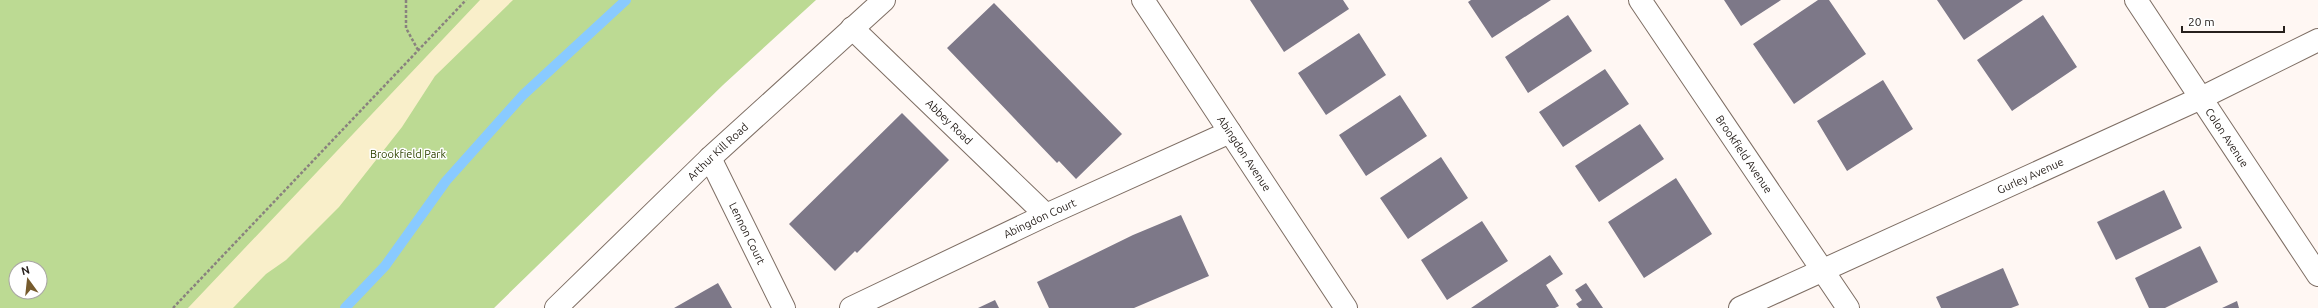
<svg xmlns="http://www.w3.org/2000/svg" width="2318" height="308" viewBox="0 0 2318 308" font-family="Ubuntu,sans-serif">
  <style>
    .green { fill: #bcda93; fill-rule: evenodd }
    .sand { fill: #f9efca }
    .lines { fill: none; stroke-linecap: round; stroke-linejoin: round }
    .stream { stroke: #89caff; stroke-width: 10 }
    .building { fill: #7d7888 }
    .minor-casing { stroke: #7e6e64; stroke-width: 24 }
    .tertiary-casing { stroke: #7e6e64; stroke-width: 24 }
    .path { stroke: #89827e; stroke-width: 2.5; stroke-dasharray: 3 2; stroke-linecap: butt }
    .minor { stroke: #fff; stroke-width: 22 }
    .tertiary { stroke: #fff; stroke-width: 22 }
    .labels { text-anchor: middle; stroke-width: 3; stroke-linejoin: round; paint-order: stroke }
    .street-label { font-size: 11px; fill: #27201c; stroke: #fff }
    .park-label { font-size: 11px; fill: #2f4400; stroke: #fff }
  </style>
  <rect width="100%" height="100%" fill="#fff7f3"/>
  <path class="green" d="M0,0H816L723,85L494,308H0ZM16,268H40V292H16Z"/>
  <path class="sand" d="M480,0H513L435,76L402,127L339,207L286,260L266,274L233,308H188Z"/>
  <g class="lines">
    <path class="stream" d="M345,308L385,266L446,181L523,95L626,0"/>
  </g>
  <path class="building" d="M1250,0H1343L1349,9L1284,52Z
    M1471,0H1551L1492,38L1468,2Z
    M1724,0H1781L1741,26Z
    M1818,0H1829L1866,54L1794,104L1753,44Z
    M1937,0H2023L1964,40Z
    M994,3L1122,134L1076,179L1059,161L1057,163L947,48Z
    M1568,15L1592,51L1528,93L1505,57Z
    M2043,15L2077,67L2012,111L1977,60Z
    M1359,33L1386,75L1326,115L1298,73Z
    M1605,69L1629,104L1563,147L1539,112Z
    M1883,80L1913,129L1847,171L1817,121Z
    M1400,95L1427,136L1366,176L1339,135Z
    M902,113L949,160L857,253L855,251L835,271L789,224Z
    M1640,124L1664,159L1599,202L1575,166Z
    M1441,157L1468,198L1408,239L1380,198Z
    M1676,178L1712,234L1644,278L1608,222Z
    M2164,190L2182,228L2116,260L2097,222Z
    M1181,215L1209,276L1134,308H1049L1037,282L1133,235Z
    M1482,221L1508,261L1447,300L1421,260Z
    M2200,246L2218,282L2165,308H2149L2135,278Z
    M1550,255L1563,274L1546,285L1559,306L1555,308H1471Z
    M2003,268L2019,305L2011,308H1941L1936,297Z
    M718,283L732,308H674Z
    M1586,283L1603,308H1579L1576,304L1582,300L1575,290Z
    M995,300L999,308H978Z
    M2237,301L2239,308H2222Z"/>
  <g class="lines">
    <g class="minor-casing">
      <g id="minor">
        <path id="s1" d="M1143,0L1346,308"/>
        <path id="s2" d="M1640,0L1848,308"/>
        <path id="s3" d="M2136,0L2318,275"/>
        <path id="s4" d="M852,28L1046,215"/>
        <path id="s5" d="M710,158L784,308"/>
        <path id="s6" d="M851,308L1046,215L1230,132"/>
        <path id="s7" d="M1740,308L2201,98L2318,40"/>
      </g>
    </g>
    <g class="tertiary-casing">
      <g id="tertiary">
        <path id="s8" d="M556,308L710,158L884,0"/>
      </g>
    </g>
    <path class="path" d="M406,0V28L418,50
      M173,308L466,0"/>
    <use href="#minor" class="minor"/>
    <use href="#tertiary" class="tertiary"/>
  </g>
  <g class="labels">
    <g class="street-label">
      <text dy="4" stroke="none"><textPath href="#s4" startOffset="135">Abbey Road</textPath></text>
      <text dy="4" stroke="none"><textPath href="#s3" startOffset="165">Colon Avenue</textPath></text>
      <text dy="4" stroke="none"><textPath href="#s8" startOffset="225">Arthur Kill Road</textPath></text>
      <text dy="4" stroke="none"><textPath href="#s1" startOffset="184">Abingdon Avenue</textPath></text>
      <text dy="4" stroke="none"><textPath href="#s2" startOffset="186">Brookfield Avenue</textPath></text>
      <text dy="4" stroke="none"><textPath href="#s7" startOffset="319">Gurley Avenue</textPath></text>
      <text dy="4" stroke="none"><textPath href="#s6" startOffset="209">Abingdon Court</textPath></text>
      <text dy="4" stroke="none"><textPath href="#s5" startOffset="84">Lennon Court</textPath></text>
    </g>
    <g class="park-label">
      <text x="408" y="158">Brookfield Park</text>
    </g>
  </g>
  <g transform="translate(28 280) rotate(345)"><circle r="19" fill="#ffffff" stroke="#a9a6a4"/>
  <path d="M0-3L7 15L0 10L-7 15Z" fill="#765b2d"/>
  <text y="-6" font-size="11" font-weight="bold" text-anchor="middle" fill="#27201c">N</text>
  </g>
  <path d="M2182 26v6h102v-6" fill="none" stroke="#27201c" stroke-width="2"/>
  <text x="2188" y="26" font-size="12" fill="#27201c" stroke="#ffffff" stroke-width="3" paint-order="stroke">20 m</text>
</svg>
